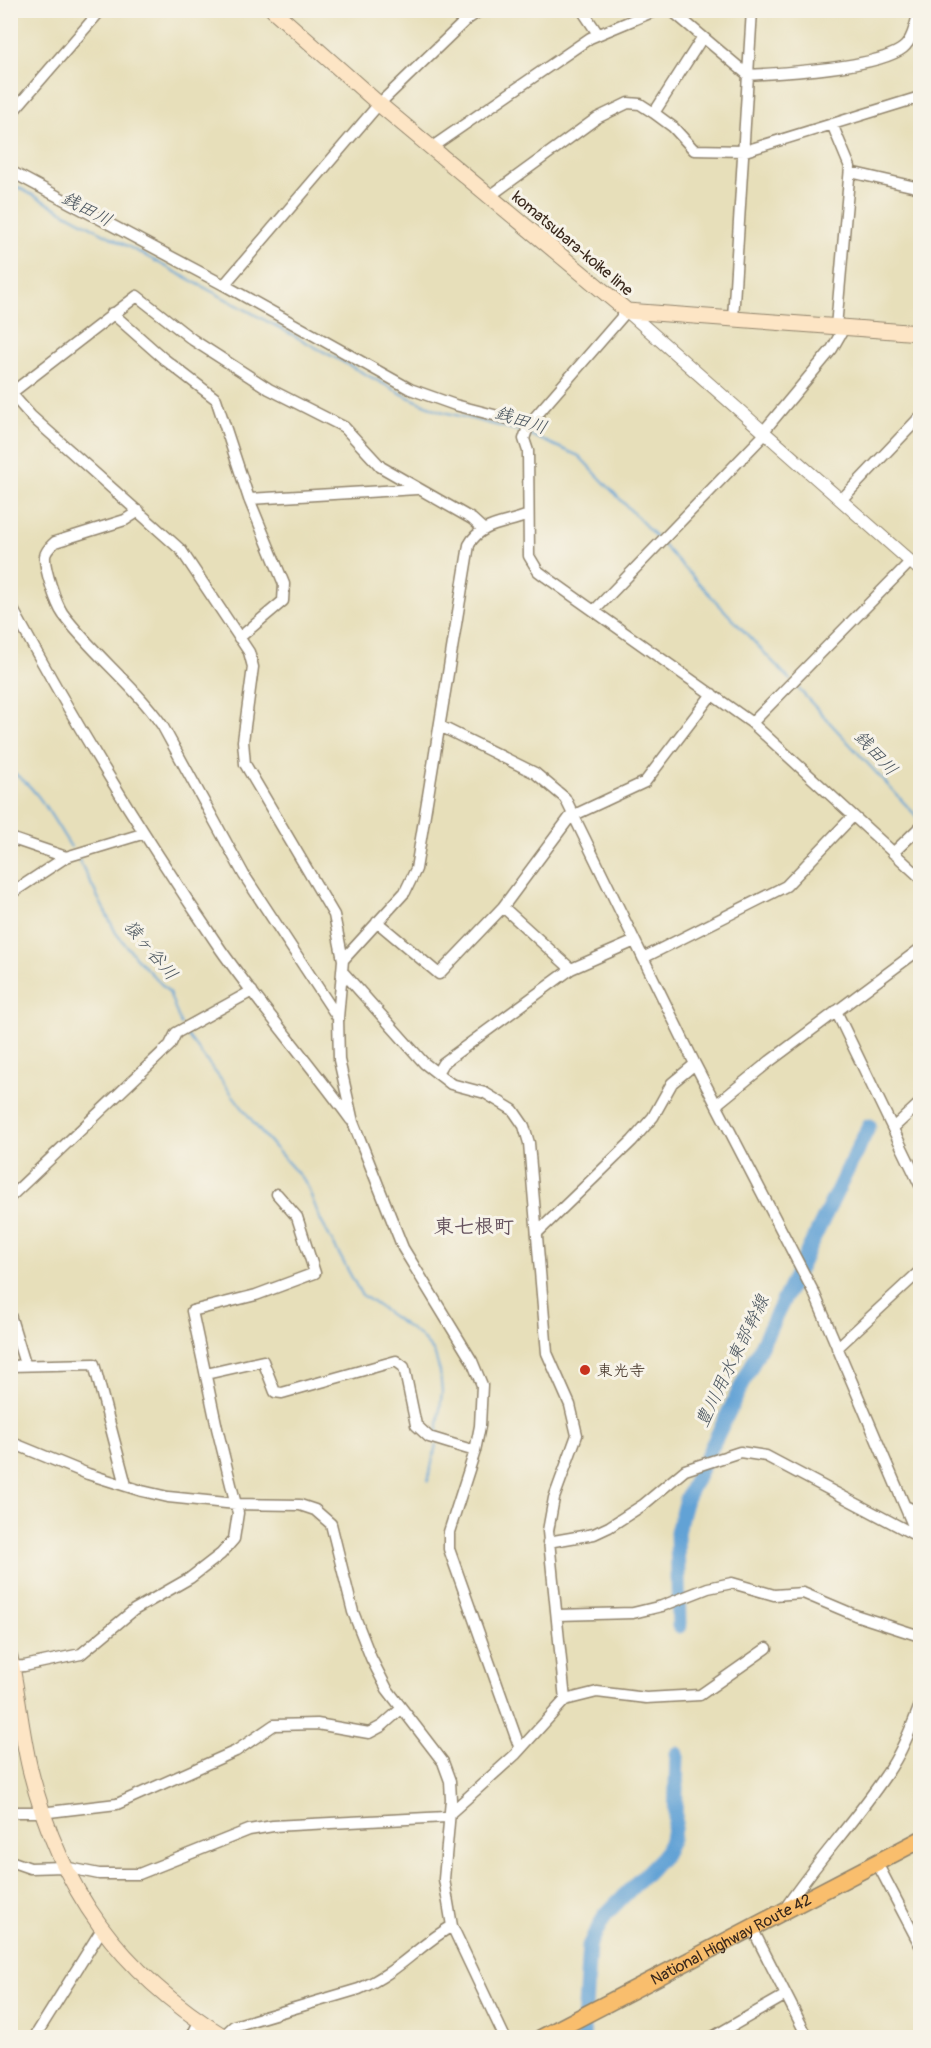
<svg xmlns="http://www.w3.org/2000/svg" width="931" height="2048" viewBox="0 0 931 2048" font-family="Pangolin,'Klee One',sans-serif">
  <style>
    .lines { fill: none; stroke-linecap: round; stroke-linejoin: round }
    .stream { stroke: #62a2d5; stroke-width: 2 }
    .river { stroke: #62a2d5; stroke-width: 15 }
    .minor-casing { stroke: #91846c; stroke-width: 13 }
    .tertiary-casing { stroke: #91846c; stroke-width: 14 }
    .secondary-casing { stroke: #91846c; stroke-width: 17 }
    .trunk-casing { stroke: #91846c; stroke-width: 19 }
    .minor { stroke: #fff; stroke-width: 10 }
    .tertiary { stroke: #fff; stroke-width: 12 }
    .secondary { stroke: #fde5c5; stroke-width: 15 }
    .trunk { stroke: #f9be6d; stroke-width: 16 }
    .poi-dot { fill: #c8321e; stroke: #f7f3e8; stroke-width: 2 }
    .labels { text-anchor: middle; stroke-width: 6; stroke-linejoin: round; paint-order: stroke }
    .street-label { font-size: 16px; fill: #3b2a1e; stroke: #f7f3e8 }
    .poi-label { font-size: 16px; fill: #3b2a1e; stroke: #f7f3e8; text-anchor: start }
    .water-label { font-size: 18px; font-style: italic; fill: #49545e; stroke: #f7f3e8 }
    .quarter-label { font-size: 20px; font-weight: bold; fill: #66525e; stroke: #f7f3e8 }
  </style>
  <rect width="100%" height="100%" fill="#f7f3e8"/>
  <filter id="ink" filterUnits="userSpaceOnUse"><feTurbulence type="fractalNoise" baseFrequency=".0167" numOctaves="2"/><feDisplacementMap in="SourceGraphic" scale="12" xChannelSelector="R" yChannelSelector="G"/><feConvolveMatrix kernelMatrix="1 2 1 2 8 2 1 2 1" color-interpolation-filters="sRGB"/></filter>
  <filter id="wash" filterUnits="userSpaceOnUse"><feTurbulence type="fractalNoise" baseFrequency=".008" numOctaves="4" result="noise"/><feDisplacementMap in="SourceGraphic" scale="24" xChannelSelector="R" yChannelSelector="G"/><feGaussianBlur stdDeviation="1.35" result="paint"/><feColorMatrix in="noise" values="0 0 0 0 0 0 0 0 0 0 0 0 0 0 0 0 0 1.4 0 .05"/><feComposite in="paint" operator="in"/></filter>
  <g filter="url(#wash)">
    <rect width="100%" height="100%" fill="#e7dfba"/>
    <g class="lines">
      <path class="stream" d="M10,183L408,397L440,411L523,432
        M528,434L579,456L659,540
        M662,544L790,680
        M794,684L920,820
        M10,771C38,786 54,822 71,847
        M79,860L116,933L137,959L169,992L181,1025
        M187,1035L260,1131L306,1183L321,1221L361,1294L420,1336L434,1352L440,1372L442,1392L437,1434
        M428,1481L436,1445"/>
      <path class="river" d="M679,1626L677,1532L686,1499L869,1126
        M583,2038L589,1946L605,1915L663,1856L672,1839L675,1823L677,1754"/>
    </g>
  </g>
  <g filter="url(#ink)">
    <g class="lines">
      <g class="minor-casing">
        <path id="minor" d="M456,10L465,21
          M481,10L465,21L379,104L224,285L410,389L455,405L529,424
          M582,10L598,34
          M671,10L748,75C782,73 878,68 903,48C913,40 916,22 919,10
          M654,113L702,38
          M10,115L101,10
          M832,124L850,167L836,327
          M432,147L590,38L657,10
          M10,171L224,285
          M850,172L920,188
          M490,196L597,118L628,103L640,104L654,113L673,127L694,150L745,151L920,97
          M627,311L529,424L524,439L528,451L529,556L538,571L546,577L752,723L920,877
          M112,313L164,359L216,399L249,499L284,584L283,601L239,638
          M733,319L752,10
          M10,392L31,416L181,550L249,652L253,667L243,741L245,764L334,915L343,960L338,1018L339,1060L353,1122L403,1248L472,1361L482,1385L480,1426L475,1451L449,1532V1549L519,1746L518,1750
          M10,394L137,296L193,340L269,389L344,427L381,467L472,519L483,529
          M763,432L832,349L844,328
          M249,499L417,489
          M841,500L920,417
          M139,511L125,520L55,542C51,546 46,550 45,556C44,568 56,604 63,614C92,653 133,684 162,725L244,875L338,1018
          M10,604C76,726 143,836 221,950C262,1008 309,1062 351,1120
          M594,611L765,434
          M752,723L911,561
          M440,726L535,773L565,798L695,1064L815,1295L920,1542
          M10,838L66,857
          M893,853L920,827
          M10,894L66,857L142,834
          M503,907L571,969
          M377,922L439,974L503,907L570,817L645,782L712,694
          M643,958L786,886L853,816
          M343,960L405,892L416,869L469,545C480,523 507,524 528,515
          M342,971L424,1063L451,1084L485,1093L513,1110L524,1126L529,1143L547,1353L570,1405L577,1435L554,1498L548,1531L565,1700
          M836,1011L920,1185
          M437,1073L443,1063L571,969L635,941
          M717,1104L770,1061L920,949
          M893,1128L920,1103
          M10,1197L170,1045L176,1033L252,991
          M538,1232L632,1141L653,1117L672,1083L695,1064
          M10,1315L25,1364
          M837,1348L920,1271
          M10,1366L94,1364L126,1485
          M206,1374L263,1361L275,1392L282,1393L396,1361L404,1367L416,1425L429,1437L475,1451
          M10,1442L88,1474L142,1491L168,1497L236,1504L300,1505L315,1510L331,1524L353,1612L371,1658L387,1689L443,1762L450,1781L451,1800L444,1879L452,1926L505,2038
          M905,1506L920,1513
          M548,1542L594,1534L609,1527L643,1505L685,1470L740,1452L766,1456L919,1537
          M557,1615L633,1613L662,1606L708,1588L732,1583L774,1595L803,1593L855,1615L920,1636
          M10,1667L24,1666L81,1654L134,1610L190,1578L221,1554L234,1539L238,1513L217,1428L192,1311L256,1295L315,1273L297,1217L277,1194
          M10,1812H49L117,1804L236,1751L274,1725L317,1724L369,1733L382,1726L401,1709
          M10,1861L30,1868L64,1867L99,1874H139L249,1830L273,1826L446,1817L516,1754L565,1700L597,1692L646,1698L700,1695L767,1648
          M877,1863L920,1945
          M786,1907C817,1861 855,1821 886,1775C901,1754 911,1729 920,1705
          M752,1928L808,2038
          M223,2036L234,2026L359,1989C399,1972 417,1946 452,1926
          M34,2038L102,1929
          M191,2038L199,2022
          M711,2038L786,1995"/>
      </g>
      <g class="tertiary-casing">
        <path id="tertiary" d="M627,311L920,570"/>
      </g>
      <g class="secondary-casing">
        <path id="secondary" d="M273,10L379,104L627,311L920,333
          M10,1657C18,1694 21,1732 30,1769C60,1890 120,1973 226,2038"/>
      </g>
      <g class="trunk-casing">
        <g id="trunk">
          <path id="s1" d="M541,2038L920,1840"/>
        </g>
      </g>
      <use href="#minor" class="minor"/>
      <use href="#tertiary" class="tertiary"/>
      <use href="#secondary" class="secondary"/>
      <use href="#trunk" class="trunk"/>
    </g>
  </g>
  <circle class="poi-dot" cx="585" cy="1370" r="6"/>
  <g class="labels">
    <g class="street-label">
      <text transform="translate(573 243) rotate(40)" y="6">komatsubara-koike line</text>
      <text dy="6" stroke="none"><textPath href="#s1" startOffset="214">National Highway Route 42</textPath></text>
    </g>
    <g class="poi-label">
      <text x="597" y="1376">東光寺</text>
    </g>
    <g class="water-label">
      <text transform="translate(87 209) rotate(28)" y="6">銭田川</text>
      <text transform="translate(521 420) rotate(18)" y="6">銭田川</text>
      <text transform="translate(876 753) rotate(47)" y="6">銭田川</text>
      <text transform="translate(151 950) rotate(50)" y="6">猿ヶ谷川</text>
      <text transform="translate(732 1361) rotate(-64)" y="6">豊川用水東部幹線</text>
    </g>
    <g class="quarter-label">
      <text x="474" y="1233">東七根町</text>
    </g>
  </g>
  <rect width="931" height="2048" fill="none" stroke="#f7f3e8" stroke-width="36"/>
</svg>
